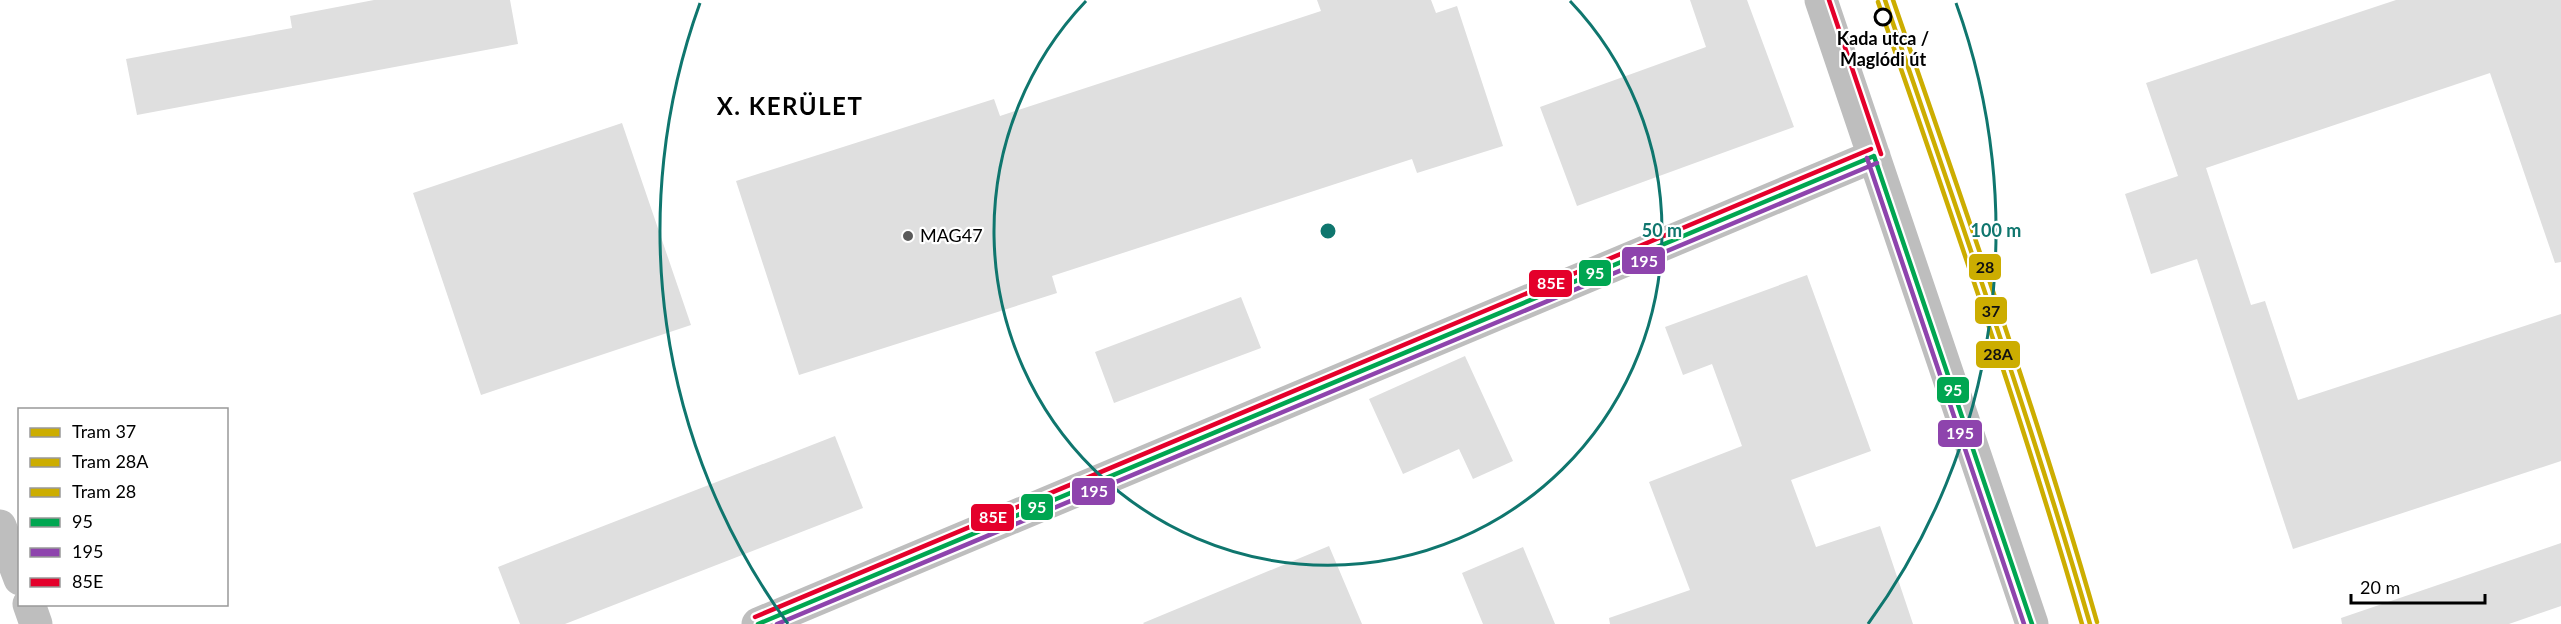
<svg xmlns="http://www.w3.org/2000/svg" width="2561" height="624" viewBox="0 0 2561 624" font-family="Lato,sans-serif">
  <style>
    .building { fill: #dfdfdf }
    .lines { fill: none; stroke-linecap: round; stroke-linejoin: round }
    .minor { stroke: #bebebe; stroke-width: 33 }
    .tertiary { stroke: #bebebe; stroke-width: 33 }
    .tram { stroke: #bebebe; stroke-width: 1.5 }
    .bus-1-casing { stroke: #fff; stroke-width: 9 }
    .bus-2-casing { stroke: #fff; stroke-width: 9 }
    .bus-3-casing { stroke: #fff; stroke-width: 9 }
    .bus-1 { stroke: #00a651; stroke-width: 4.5 }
    .bus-2 { stroke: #8e44ad; stroke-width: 4.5 }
    .bus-3 { stroke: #e4002b; stroke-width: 4.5 }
    .tram-1-casing { stroke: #fff; stroke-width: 9 }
    .tram-2-casing { stroke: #fff; stroke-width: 9 }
    .tram-3-casing { stroke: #fff; stroke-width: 9 }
    .tram-1 { stroke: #ccad00; stroke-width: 4.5 }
    .tram-2 { stroke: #ccad00; stroke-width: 4.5 }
    .tram-3 { stroke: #ccad00; stroke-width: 4.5 }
    .ring { fill: none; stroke: #0f766e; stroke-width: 3 }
    .stop-dot { fill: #fff; stroke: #000; stroke-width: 3 }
    .poi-dot { fill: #595959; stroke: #fff; stroke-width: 2 }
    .labels { text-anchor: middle; stroke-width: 4.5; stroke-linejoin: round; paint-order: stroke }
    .stop-label { font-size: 18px; font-weight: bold; fill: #000; stroke: #fff }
    .poi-label { font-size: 18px; fill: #000; stroke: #fff; text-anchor: start }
    .district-label { font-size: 24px; font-weight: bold; letter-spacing: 1.5px; fill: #000; stroke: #fff }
    .centre { fill: #0f766e; stroke: #fff; stroke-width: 3 }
    .ring-label { font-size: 18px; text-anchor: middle; font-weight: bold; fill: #0f766e; stroke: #fff; stroke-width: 4.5; stroke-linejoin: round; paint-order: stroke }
    .line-badge { stroke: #fff; stroke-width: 2 }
    .badge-label { font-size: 16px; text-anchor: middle; font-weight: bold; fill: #fff }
    .pale-badge-label { font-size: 16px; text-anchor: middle; font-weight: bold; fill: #111 }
  </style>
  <rect width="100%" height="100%" fill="#fff"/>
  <path class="building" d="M374,0H510L518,44L137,115L126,59L292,28L290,16Z
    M1317,0H1431L1436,13L1457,6L1503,146L1417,173L1412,159L1052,276L1057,293L799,375L736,181L994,99L1000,116L1321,11Z
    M1690,0H1747L1794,127L1577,206L1540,107L1706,47Z
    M2396,0H2561V262L2555,263L2490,73L2206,168L2251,305L2265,301L2298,400L2561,314V461L2293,549L2197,259L2151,274L2125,194L2178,176L2146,83Z
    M622,123L691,325L481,395L413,193Z
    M1807,275L1871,451L1791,480L1816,547L1880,526L1913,624H1610L1609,618L1690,590L1649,482L1742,446L1712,364L1683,375L1665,327Z
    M1241,297L1261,348L1114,403L1095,352Z
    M1465,356L1513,461L1473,479L1459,449L1403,474L1369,399Z
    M835,436L863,508L565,624H520L498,567Z
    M2561,543V606L2509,624H2342L2341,618Z
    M1329,546L1362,624H1144L1143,623Z
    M1523,547L1555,624H1483L1462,573Z"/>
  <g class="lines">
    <path class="minor" d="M0,526L20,579
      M29,604L36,624"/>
    <path class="tertiary" d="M1821,0L2032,624
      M758,624L1874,156"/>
    <path class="tram" d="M2066,541L2098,624"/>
    <g class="bus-1-casing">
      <path id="bus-1" d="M1874,156L2032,624
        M758,624L1874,156"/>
    </g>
    <g class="bus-2-casing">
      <path id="bus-2" d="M1867,158L2024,624
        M777,624L1877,163"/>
    </g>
    <g class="bus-3-casing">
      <path id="bus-3" d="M1829,0L1881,154
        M755,617L1871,149"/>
    </g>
    <use href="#bus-1" class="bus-1"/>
    <use href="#bus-2" class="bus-2"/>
    <use href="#bus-3" class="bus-3"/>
    <g class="tram-1-casing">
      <path id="tram-1" d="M1885,0C1956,207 2029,414 2090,624"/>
    </g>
    <g class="tram-2-casing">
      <path id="tram-2" d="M1878,2C1949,209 2022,415 2082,624"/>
    </g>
    <g class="tram-3-casing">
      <path id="tram-3" d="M1893,0C1964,206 2037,412 2097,622"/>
    </g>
    <use href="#tram-1" class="tram-1"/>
    <use href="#tram-2" class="tram-2"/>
    <use href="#tram-3" class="tram-3"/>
  </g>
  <g class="ring">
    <path d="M1570 1A334 334 0 1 1 1086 1"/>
    <path d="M788 624A668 668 0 0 1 700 3M1956 3A668 668 0 0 1 1868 624"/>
  </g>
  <circle class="stop-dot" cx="1883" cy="17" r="8"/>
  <circle class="poi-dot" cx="908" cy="236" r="6"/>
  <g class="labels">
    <g class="stop-label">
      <text x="1883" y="45">Kada utca /<tspan x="1883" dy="21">Maglódi út</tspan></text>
    </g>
    <g class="poi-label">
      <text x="920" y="242">MAG47</text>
    </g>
    <g class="district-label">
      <text x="790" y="115">X. KERÜLET</text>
    </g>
  </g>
  <circle cx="1328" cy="231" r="9" class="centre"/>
  <g class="ring-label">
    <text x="1662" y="237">50 m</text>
    <text x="1996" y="237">100 m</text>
  </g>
  <g class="line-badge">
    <rect x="1621" y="246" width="45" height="29" rx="6" fill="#8e44ad"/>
    <rect x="1968" y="253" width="34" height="28" rx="6" fill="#ccad00"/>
    <rect x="1578" y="259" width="34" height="28" rx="6" fill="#00a651"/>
    <rect x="1528" y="269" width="45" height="29" rx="6" fill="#e4002b"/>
    <rect x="1974" y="296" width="34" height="29" rx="6" fill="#ccad00"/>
    <rect x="1975" y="340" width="46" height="29" rx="6" fill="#ccad00"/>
    <rect x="1936" y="376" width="34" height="28" rx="6" fill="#00a651"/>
    <rect x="1937" y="419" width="46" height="29" rx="6" fill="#8e44ad"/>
    <rect x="1071" y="477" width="45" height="29" rx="6" fill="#8e44ad"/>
    <rect x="1020" y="493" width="34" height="28" rx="6" fill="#00a651"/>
    <rect x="970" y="503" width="45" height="29" rx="6" fill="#e4002b"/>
  </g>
  <g class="badge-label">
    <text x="1644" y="267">195</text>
    <text x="1595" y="279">95</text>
    <text x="1551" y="289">85E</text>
    <text x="1953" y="396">95</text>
    <text x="1960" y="439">195</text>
    <text x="1094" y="497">195</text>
    <text x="1037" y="513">95</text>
    <text x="993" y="523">85E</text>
  </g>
  <g class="pale-badge-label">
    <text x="1985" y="273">28</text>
    <text x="1991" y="317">37</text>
    <text x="1998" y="360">28A</text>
  </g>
  <rect x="18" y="408" width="210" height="198" fill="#ffffff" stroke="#999999" stroke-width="1.5"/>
  <rect x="30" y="428" width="30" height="9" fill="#ccad00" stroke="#999999" stroke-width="1.5"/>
  <text x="72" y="438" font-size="18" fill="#000000">Tram 37</text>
  <rect x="30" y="458" width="30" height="9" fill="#ccad00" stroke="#999999" stroke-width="1.5"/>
  <text x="72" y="468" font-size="18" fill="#000000">Tram 28A</text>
  <rect x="30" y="488" width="30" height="9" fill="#ccad00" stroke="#999999" stroke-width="1.5"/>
  <text x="72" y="498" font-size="18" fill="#000000">Tram 28</text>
  <rect x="30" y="518" width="30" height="9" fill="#00a651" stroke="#999999" stroke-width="1.5"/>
  <text x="72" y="528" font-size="18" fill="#000000">95</text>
  <rect x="30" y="548" width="30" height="9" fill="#8e44ad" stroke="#999999" stroke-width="1.5"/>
  <text x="72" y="558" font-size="18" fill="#000000">195</text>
  <rect x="30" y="578" width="30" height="9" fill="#e4002b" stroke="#999999" stroke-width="1.5"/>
  <text x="72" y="588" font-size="18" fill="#000000">85E</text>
  <path d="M2351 594v9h134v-9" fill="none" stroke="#000000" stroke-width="3"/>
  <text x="2360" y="594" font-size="18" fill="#000000" stroke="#ffffff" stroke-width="4.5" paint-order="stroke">20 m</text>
</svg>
